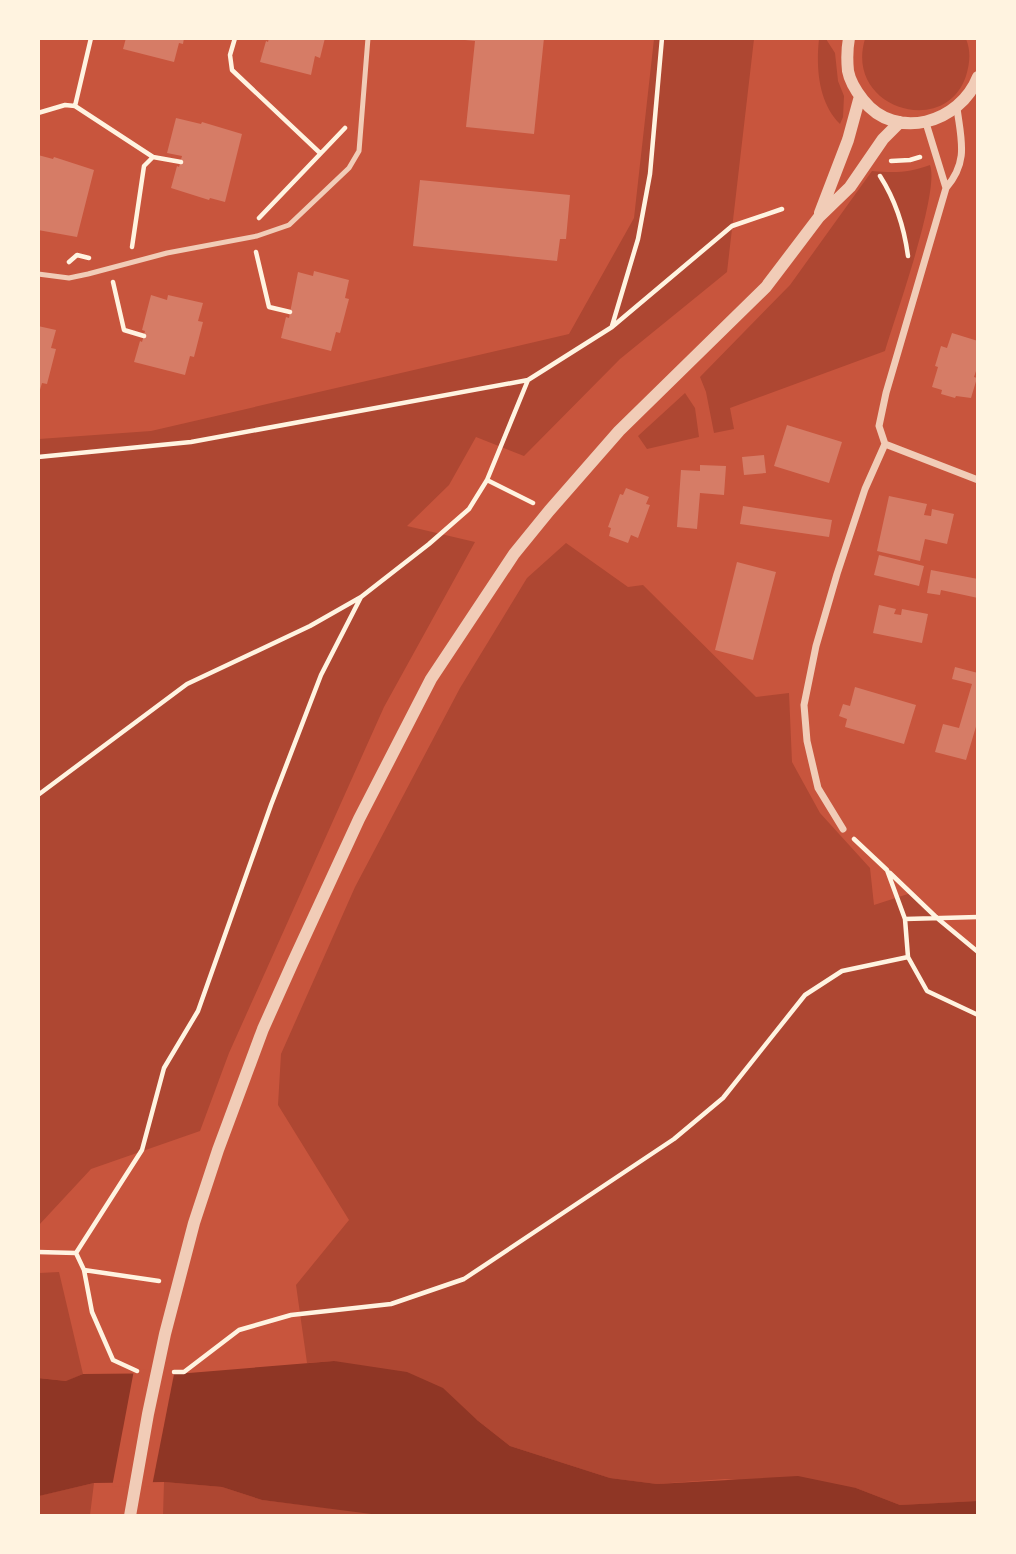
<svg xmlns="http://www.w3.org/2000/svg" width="1016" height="1554" viewBox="0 0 1016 1554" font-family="'PT Serif',serif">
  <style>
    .green { fill: #ae4732 }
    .water { fill: #8f3625 }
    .pier { fill: #c8553d }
    .building { fill: #d67c66 }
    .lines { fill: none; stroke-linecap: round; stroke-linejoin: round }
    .path { stroke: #fff3e0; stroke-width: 4.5 }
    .service { stroke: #f1ccb7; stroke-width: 5 }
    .minor { stroke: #f1ccb7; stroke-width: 7 }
    .tertiary { stroke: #f1ccb7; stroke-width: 12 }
  </style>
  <rect width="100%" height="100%" fill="#c8553d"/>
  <path class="green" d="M654,39H754L727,272L620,359L524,456L476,437L449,485L407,526L475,542L384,707L229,1053L200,1131L91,1169L39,1225V439L151,431L569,334L634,218Z
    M819,39H826L835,53L838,81L844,96L843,117L840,124C818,102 816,67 819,39Z
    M865,39H966C971,51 970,63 966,76C945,139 844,108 865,39Z
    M930,165C940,192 895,317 885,351L730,408L734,429L714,433L706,392L700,377L790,285L872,171C894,173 909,173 930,165Z
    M685,393L695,408L699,437L647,449L638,436Z
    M566,543L628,587L643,585L756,697L789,693L792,762L820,813L870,868L874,905L911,893L977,952V1501L900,1505L856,1488L725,1479L657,1484L610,1478L510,1446L477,1420L334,1361L307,1363L296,1285L349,1220L278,1105L281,1054L355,887L460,688L527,578Z
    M59,1272L83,1374L67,1381L39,1378V1273Z
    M164,1482L222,1487L262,1500L387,1515L163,1516Z
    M94,1483L90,1515H39L38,1496Z"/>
  <path class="water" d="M334,1361L407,1372L443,1388L477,1420L510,1446L610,1478L657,1484L798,1476L856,1488L900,1505L977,1501V1515L387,1516L262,1500L222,1487L164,1482L94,1483L39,1496L38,1378L66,1381L83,1374L189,1373Z"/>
  <path class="pier" d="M175,1369L152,1486L112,1487L134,1370Z"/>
  <path class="building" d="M126,38H184L183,44L179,43L174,62L123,49Z
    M269,38H325L320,58L315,56L311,75L260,62L266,41L268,42Z
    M465,38H544L534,134L466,127L475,41L465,40Z
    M176,118L201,124L202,122L242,134L225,202L210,198L209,200L171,188L177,166L179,167L182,156L167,153Z
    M38,155L53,159L54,157L94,170L77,237L38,230Z
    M420,180L570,195L566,239H560L557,261L413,246Z
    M314,271L349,280L345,298L349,299L340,333L336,332L331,351L281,338L286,317L289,318L298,272L313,276Z
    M151,295L167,300L168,295L203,303L198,321L203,322L194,357L190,356L185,375L134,362L140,341L142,342L145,331L142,330Z
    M38,326L56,330L51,348L56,349L47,384L42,383L39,393Z
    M952,333L978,341V365L974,377L977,378L971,398L956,396L955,398L941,394L942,390L932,387L938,367L935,366L941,346L947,348Z
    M787,425L842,442L829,483L774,466Z
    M764,455L766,473L744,475L742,457Z
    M700,465L726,466L724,495L700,493L697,529L677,527L681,470L700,471Z
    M626,488L649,497L646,504L650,505L638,538L631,535L628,543L609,536L611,528L608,527L620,494L623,495Z
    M889,496L927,504L924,515L931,516L932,509L954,514L947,544L925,539L920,561L877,551Z
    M743,506L832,520L829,537L740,524Z
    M879,555L924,566L919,586L874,575Z
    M737,562L776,572L753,660L715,650Z
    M931,570L978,579V598L941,590L940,595L927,593Z
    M879,605L896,609L894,614L901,615L902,609L928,614L922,643L873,633Z
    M955,667L978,673V720L966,760L935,752L943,724L959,728L972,684L952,679Z
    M855,687L916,705L904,744L845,727L847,719L839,716L843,704L850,706Z"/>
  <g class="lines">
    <path class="path" d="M235,38L230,55L232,70L320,153
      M75,106L91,38
      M38,113L65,105L75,106L153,157
      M891,161L910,160L920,157
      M880,176C896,201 904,226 908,256
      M259,218L345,128
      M132,247L144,166L153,157L181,162
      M256,252L269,307L290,312
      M69,262L77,255L89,258
      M113,282L124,330L144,336
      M612,326L638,239L650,174L662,38
      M38,457L191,442L528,380L612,327L732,226L782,209
      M487,480L528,380
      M38,795L187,684L310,626L361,597
      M854,839L887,870L905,919L908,957L927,991L978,1015
      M890,873L937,918L978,952
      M905,919L978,917
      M38,1252L76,1253
      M76,1253L84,1270L92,1312L113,1360L137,1371
      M76,1253L142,1150L164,1068L198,1011L271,805L321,675L361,597L429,544L469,509L487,480L533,503
      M84,1270L159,1281
      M174,1372H184L239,1330L291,1315L391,1304L464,1279L674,1139L723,1098L805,995L842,971L908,957"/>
    <path class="service" d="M38,274L69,278L88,274L167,253L257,236L289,225L349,168L359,151L368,38"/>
    <path class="minor" d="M957,108C961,140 969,161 946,188L886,393L879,426L885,444L978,480
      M926,123L946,188
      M843,829L818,788L807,741L804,705L816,646L837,574L865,489L885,444"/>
    <path class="tertiary" d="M849,38C847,49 847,61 848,71C850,82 856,91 863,100C896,142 960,123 978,77
      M820,213L848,140L860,96
      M130,1516L148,1414L165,1334L194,1223L218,1150L263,1029L293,962L359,819L431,679L514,554L549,511L619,431L766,287L819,217L850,187L883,139L900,122"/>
  </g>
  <rect width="1016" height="1554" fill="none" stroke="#fff3e0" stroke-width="80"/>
</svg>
